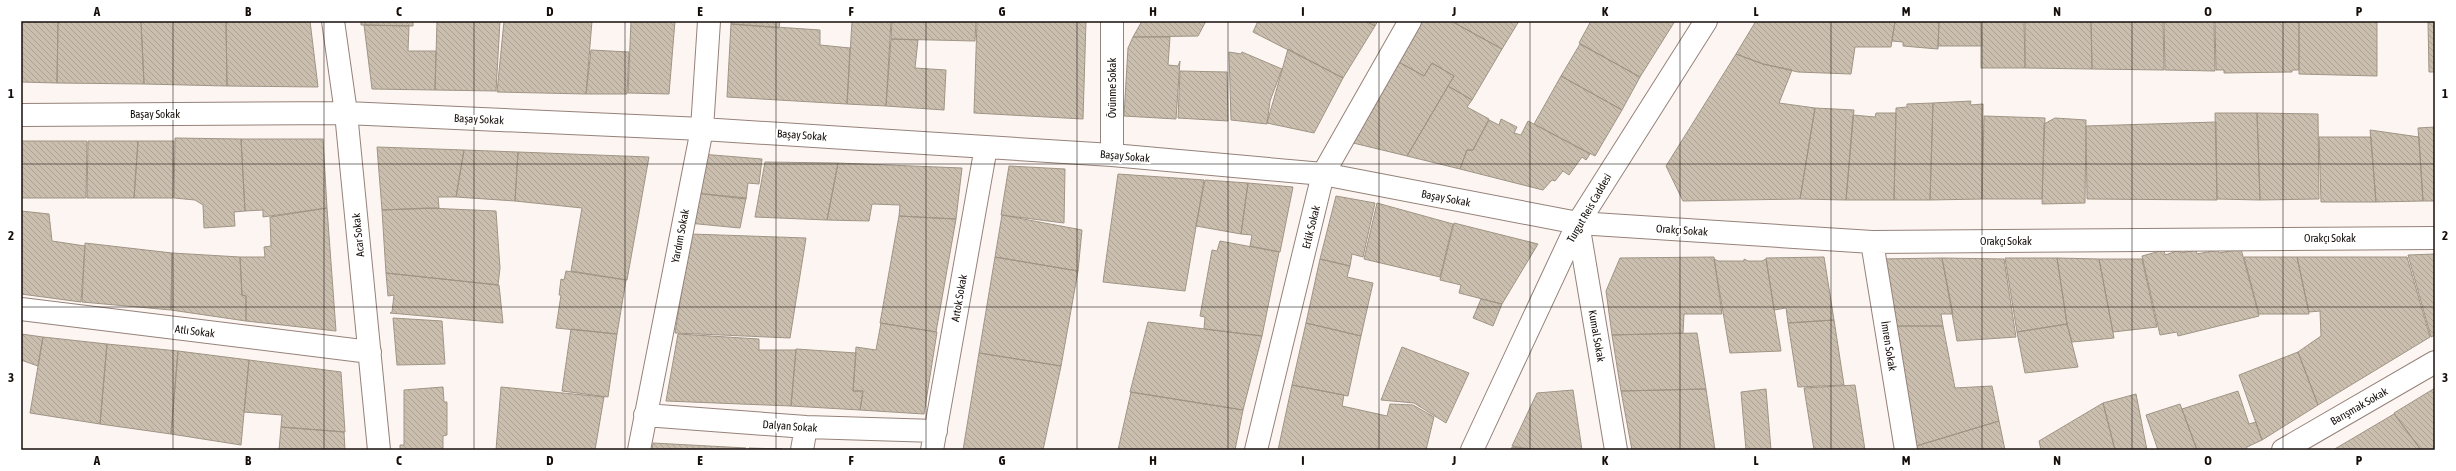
<svg xmlns="http://www.w3.org/2000/svg" width="2456" height="471" viewBox="0 0 2456 471" font-family="'Asap Condensed',sans-serif">
  <style>
    .building { fill: url(#building-back-hatch); stroke: #a09585 }
    .lines { fill: none; stroke-linecap: round; stroke-linejoin: round }
    .minor-casing { stroke: #95827a; stroke-width: 24 }
    .major-casing { stroke: #95827a; stroke-width: 24 }
    .minor { stroke: #fff; stroke-width: 22 }
    .major { stroke: #fff; stroke-width: 22 }
    .grid { fill: none; stroke: #140d0a; stroke-width: 1; stroke-opacity: 0.55 }
    .labels { text-anchor: middle; stroke-width: 4; stroke-linejoin: round; paint-order: stroke }
    .street-label { font-size: 11px; fill: #140d0a; stroke: #fff }
    .neatline { fill: none; stroke: #140d0a; stroke-width: 1.5 }
    .grid-label { font-size: 13px; text-anchor: middle; font-weight: bold; fill: #140d0a }
  </style>
  <defs>
    <pattern id="building-back-hatch" width="6" height="6" patternUnits="userSpaceOnUse"><rect width="6" height="6" fill="#cabeae"/><path d="M-1 5l2 2M0 0l6 6M5-1l2 2" fill="none" stroke="#ada294"/></pattern>
  </defs>
  <rect width="100%" height="100%" fill="#fdf5f1"/>
  <path class="building" d="M21,21H58L57,83L21,82Z
    M58,21H141L144,84L57,83Z
    M141,21H226L227,86L144,84Z
    M226,21H310L318,87L227,86Z
    M361,21H413V26L361,25Z
    M437,21H500L496,91L435,90Z
    M504,21H592L586,94L497,92Z
    M631,21H675L669,94L628,93Z
    M731,21H780L779,28L731,24Z
    M852,21H891L886,106L847,104Z
    M892,21H976L975,41L891,39Z
    M977,21H1086L1083,119L974,113Z
    M1142,21H1206L1198,36L1133,37Z
    M1258,21H1365L1375,26L1343,78L1253,32Z
    M1366,21H1378L1375,26Z
    M1416,21H1451L1502,49L1472,100L1448,86L1454,76L1432,63L1424,76L1395,60Z
    M1451,21H1519L1502,49Z
    M1591,21H1675L1640,77L1579,43Z
    M1756,21H1895L1891,47H1855L1851,74L1798,72L1763,64L1736,54Z
    M1895,21H1939L1938,49L1903,46V42L1892,41Z
    M1939,21H1981L1982,46H1938Z
    M1981,21H2024L2025,68H1981Z
    M2025,21H2091L2092,69L2025,68Z
    M2091,21H2163L2164,70L2092,69Z
    M2164,21H2214L2215,71L2165,70Z
    M2215,21H2299V70H2292V72L2224,73V70H2216Z
    M2299,21H2377V76L2299,74Z
    M2428,21H2435V72H2429Z
    M731,24L820,30V45L850,48L847,104L727,97Z
    M364,25L409,26L408,51H436L435,90L372,89Z
    M1133,37H1170L1168,65L1178,66L1180,61L1176,119L1124,116L1128,48Z
    M891,39L918,40L915,68L946,70L944,110L886,106Z
    M1580,44L1640,77L1622,110L1561,76Z
    M1288,49L1343,78L1314,133L1267,123Z
    M591,50L629,52L627,94H586Z
    M1229,52L1241,54L1242,52L1282,69L1270,101L1267,124L1231,120Z
    M1736,54L1763,64L1792,70L1779,103L1815,108L1800,199L1683,201L1666,166Z
    M1395,60L1424,76L1432,63L1454,76L1407,156L1349,142Z
    M1180,71L1227,72L1228,121L1178,118Z
    M1561,76L1622,110L1595,156L1534,124Z
    M1448,86L1472,100L1467,107L1489,119L1473,150H1467L1460,169L1407,156Z
    M1971,101L1970,105L1983,104L1982,199L1930,200L1933,103Z
    M1933,103L1930,200H1894L1896,108L1907,107V104Z
    M1815,108L1854,110L1846,200L1800,199Z
    M1876,113H1896L1894,200H1846L1853,115L1875,117Z
    M2215,113H2257L2260,200L2217,199Z
    M2257,113L2318,114L2319,199L2260,200Z
    M1984,116L2045,118L2042,199H1982Z
    M2055,118L2086,120L2085,203L2042,204L2044,124Z
    M1501,119L1517,127L1514,133L1521,135L1528,121L1590,154L1586,160L1582,157L1569,175L1563,171L1555,181L1552,180L1543,190L1460,169L1467,150H1473L1489,120L1499,125Z
    M2216,122L2217,200L2087,199L2086,126Z
    M2435,127V201H2423L2418,128Z
    M2370,130L2419,137L2423,201L2376,202Z
    M2319,137H2371L2376,202H2321Z
    M175,138L241,139L245,211L234,212L235,226L204,228L203,205L195,200L174,198Z
    M241,139H323L327,208L263,217V210L245,211Z
    M21,141H87L86,198H21Z
    M88,141H138L134,198H87Z
    M138,141H174L173,198H134Z
    M377,147L464,150L456,197H438L439,208L382,210Z
    M464,150L518,152L515,201L456,197Z
    M518,152L649,157L627,280L571,271L582,208L515,201Z
    M701,154L762,159L759,184L748,183L746,199L695,193Z
    M765,162L838,163L827,220L755,217Z
    M838,163L962,168L956,219L899,216L900,205L872,204L869,221L827,220Z
    M1009,166L1065,169L1064,223L1001,215Z
    M1118,174L1204,180L1185,291L1103,282Z
    M1205,180L1248,183L1241,234L1196,226Z
    M1248,183L1293,187L1280,252L1250,246L1252,235L1241,234Z
    M695,193L746,198L740,228L688,223Z
    M1336,196L1375,203L1363,257L1352,254L1350,266L1320,259Z
    M1377,203L1453,224L1440,277L1364,259Z
    M327,208L336,331L246,321V296L242,295L240,257H265L264,247L271,246L270,217Z
    M427,208L496,211L500,268L498,285L386,273L382,210Z
    M21,211L49,214L52,241L85,246L81,302L21,294Z
    M1002,215L1082,230L1078,271L995,257Z
    M899,216L956,219L936,332L880,323Z
    M1454,223L1538,244L1502,304L1459,293L1461,285L1440,280Z
    M691,234L806,238L790,338L675,333Z
    M1220,241L1279,252L1262,336L1204,329L1205,317L1200,316L1212,250L1217,251Z
    M85,243L172,253L171,310L82,302Z
    M2241,249L2259,316L2178,336L2177,332L2160,335L2142,256L2164,250L2165,255L2180,250L2181,253L2196,250L2197,254L2218,250L2219,253Z
    M172,253L240,257L242,295L246,296V321L171,310Z
    M2435,254V335L2431,337L2408,255Z
    M995,257L1078,271L1061,366L979,353Z
    M1714,257L1722,314H1684L1683,333L1612,335L1606,291L1620,258Z
    M1824,257L1834,320L1788,323L1786,308L1774,310L1766,258Z
    M2244,257H2297L2309,314H2259Z
    M2297,257H2407L2430,337L2318,405L2298,352L2321,336L2320,311L2309,312Z
    M1942,258L2004,259L2016,337L1957,341Z
    M1942,258L1953,314H1941L1943,326H1891L1879,259Z
    M2005,258H2057L2067,324L2017,332Z
    M2057,258L2099,259L2114,338L2072,342L2067,324Z
    M1320,259L1350,266L1347,277L1373,283L1361,336L1306,323Z
    M1714,259L1718,261H1744V259L1748,261H1762L1766,259L1781,351L1730,353Z
    M2099,259H2142L2157,327L2113,332Z
    M566,271L626,280L617,334L556,328L561,295H559L561,279L564,280Z
    M386,273L499,285L503,323L390,313L392,312L394,295L388,296Z
    M1481,299L1502,304L1493,326L1473,318Z
    M393,318L442,321L445,364L397,365Z
    M1834,320L1844,385L1798,387L1788,323Z
    M1148,322L1262,336L1243,410L1130,392Z
    M881,323L937,332L924,414L860,410L863,391H853L856,347L876,350Z
    M1306,323L1361,336L1348,396L1292,385Z
    M2067,324L2078,367L2025,373L2017,332Z
    M1891,326H1943L1955,388L1992,386L1999,421L1913,447Z
    M571,329L617,334L608,397L562,391Z
    M1697,333L1706,389L1621,391L1612,335Z
    M21,334L43,337L38,366L21,360Z
    M678,334L759,339V350H796L791,406L666,401Z
    M43,337L107,344L100,424L30,413Z
    M107,344L178,351L171,434L100,424Z
    M1402,347L1469,373L1446,423L1414,403L1381,400Z
    M796,349L856,353L853,391H863L860,410L791,406Z
    M178,351L249,360L241,445L171,434Z
    M2298,352L2318,405L2262,440L2239,375Z
    M979,353L1061,366L1043,450H963Z
    M249,360L341,372L345,432L281,427L282,415L244,412Z
    M1292,385L1344,395L1342,406L1387,416L1390,404L1413,405L1434,417L1426,450H1278Z
    M1855,385L1865,450H1814L1804,388Z
    M443,387L444,402H447V435L443,436V450H400V445H404V390Z
    M501,387L604,397L595,450H496Z
    M2435,388V450H2421L2394,413Z
    M1706,389L1715,450H1632L1621,391Z
    M1766,389L1771,450H1746L1741,392Z
    M1573,390L1582,450H1536L1512,446L1537,393Z
    M2238,391L2249,424L2256,422L2262,440L2247,447L2246,450H2197L2182,409Z
    M1131,392L1243,410L1235,450H1118Z
    M2136,394L2147,450H2115L2103,403Z
    M2103,403L2115,450H2041L2039,441Z
    M2180,404L2197,450H2158L2146,415Z
    M2394,414L2421,450H2333Z
    M1999,421L2005,450H1914L1913,447Z
    M281,427L344,432L345,450H279Z
    M653,443L746,448V450H652Z
    M1512,447L1534,450H1511Z
    M749,448L782,449L748,450Z"/>
  <g class="lines">
    <g class="minor-casing">
      <path id="minor" d="M333,21L346,113L379,450
        M21,115L346,113L702,129L1112,155L1323,174L1578,223L1872,242L2435,238
        M1112,155V21
        M1578,223L1616,450
        M1872,242L1906,450
        M21,309L370,352
        M645,415L806,427L936,431
        M639,450L702,129L709,21
        M802,450L806,427
        M932,450L986,147
        M1256,450L1323,174L1410,21
        M2283,450L2435,362"/>
    </g>
    <g class="major-casing">
      <path id="major" d="M1472,450L1578,223L1706,21"/>
    </g>
    <use href="#minor" class="minor"/>
    <use href="#major" class="major"/>
  </g>
  <path class="grid" d="M173,21V450M324,21V450M474,21V450M625,21V450M776,21V450M926,21V450M1077,21V450M1228,21V450M1379,21V450M1530,21V450M1680,21V450M1831,21V450M1982,21V450M2132,21V450M2283,21V450M21,164H2435M21,307H2435"/>
  <g class="labels">
    <g class="street-label">
      <text transform="translate(1112 88) rotate(-90)" y="4">Övünme Sokak</text>
      <text x="155" y="118">Başay Sokak</text>
      <text transform="translate(479 119) rotate(3)" y="4">Başay Sokak</text>
      <text transform="translate(802 135) rotate(4)" y="4">Başay Sokak</text>
      <text transform="translate(1125 156) rotate(5)" y="4">Başay Sokak</text>
      <text transform="translate(1446 198) rotate(11)" y="4">Başay Sokak</text>
      <text transform="translate(1589 208) rotate(-60)" y="4">Turgut Reis Caddesi</text>
      <text transform="translate(1311 227) rotate(-76)" y="4">Erlik Sokak</text>
      <text transform="translate(1682 230) rotate(4)" y="4">Orakçı Sokak</text>
      <text transform="translate(358 235) rotate(-96)" y="4">Acar Sokak</text>
      <text transform="translate(680 236) rotate(-79)" y="4">Yardım Sokak</text>
      <text x="2330" y="242">Orakçı Sokak</text>
      <text x="2006" y="245">Orakçı Sokak</text>
      <text transform="translate(959 298) rotate(-80)" y="4">Artok Sokak</text>
      <text transform="translate(195 331) rotate(7)" y="4">Atlı Sokak</text>
      <text transform="translate(1597 336) rotate(80)" y="4">Kumal Sokak</text>
      <text transform="translate(1889 346) rotate(81)" y="4">İmren Sokak</text>
      <text transform="translate(2359 406) rotate(-30)" y="4">Barışmak Sokak</text>
      <text transform="translate(790 426) rotate(4)" y="4">Dalyan Sokak</text>
    </g>
  </g>
  <rect width="2456" height="471" fill="none" stroke="#ffffff" stroke-width="44"/>
  <rect x="22" y="22" width="2412" height="427" class="neatline"/>
  <g class="grid-label">
    <text x="97" y="16">A</text>
    <text x="248" y="16">B</text>
    <text x="399" y="16">C</text>
    <text x="550" y="16">D</text>
    <text x="700" y="16">E</text>
    <text x="851" y="16">F</text>
    <text x="1002" y="16">G</text>
    <text x="1153" y="16">H</text>
    <text x="1303" y="16">I</text>
    <text x="1454" y="16">J</text>
    <text x="1605" y="16">K</text>
    <text x="1756" y="16">L</text>
    <text x="1906" y="16">M</text>
    <text x="2057" y="16">N</text>
    <text x="2208" y="16">O</text>
    <text x="2359" y="16">P</text>
    <text x="11" y="98">1</text>
    <text x="2445" y="98">1</text>
    <text x="11" y="240">2</text>
    <text x="2445" y="240">2</text>
    <text x="11" y="382">3</text>
    <text x="2445" y="382">3</text>
    <text x="97" y="465">A</text>
    <text x="248" y="465">B</text>
    <text x="399" y="465">C</text>
    <text x="550" y="465">D</text>
    <text x="700" y="465">E</text>
    <text x="851" y="465">F</text>
    <text x="1002" y="465">G</text>
    <text x="1153" y="465">H</text>
    <text x="1303" y="465">I</text>
    <text x="1454" y="465">J</text>
    <text x="1605" y="465">K</text>
    <text x="1756" y="465">L</text>
    <text x="1906" y="465">M</text>
    <text x="2057" y="465">N</text>
    <text x="2208" y="465">O</text>
    <text x="2359" y="465">P</text>
  </g>
</svg>
